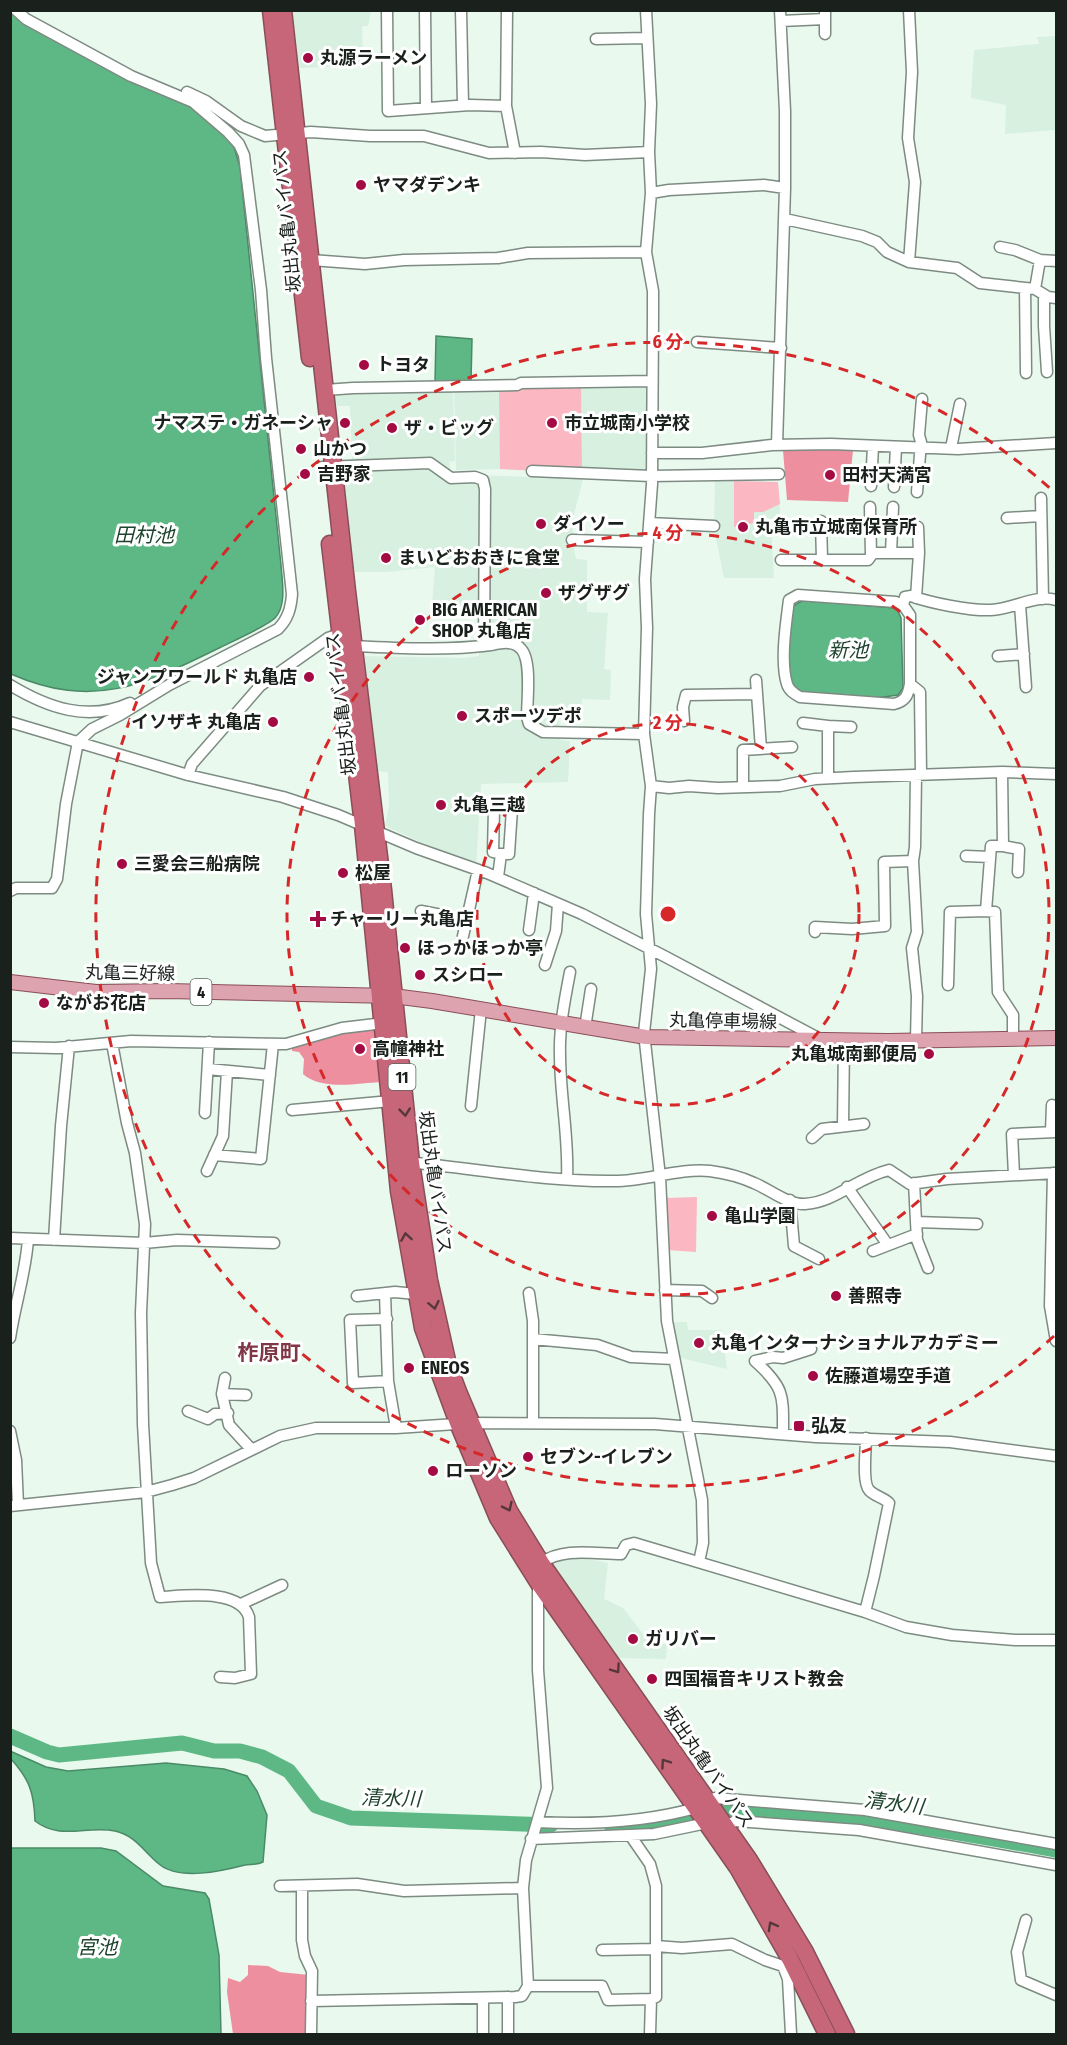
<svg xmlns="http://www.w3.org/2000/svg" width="1067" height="2045" viewBox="0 0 1067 2045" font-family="'Fira Sans Condensed','Noto Sans JP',sans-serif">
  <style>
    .built { fill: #d8f0e0 }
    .green { fill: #fbb8c2 }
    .forest { fill: #ed8f9f }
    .water { fill: #5eb885; stroke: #4a8a66; stroke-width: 1.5 }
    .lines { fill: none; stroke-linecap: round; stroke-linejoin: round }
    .river { stroke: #5eb885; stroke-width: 15 }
    .minor-casing { stroke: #7d8b82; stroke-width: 13 }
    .major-casing { stroke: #8a4e58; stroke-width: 16 }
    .highway-casing { stroke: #8a4e58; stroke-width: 19 }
    .minor { stroke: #fff; stroke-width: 10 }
    .major { stroke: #dda3ae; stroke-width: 14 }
    .highway { stroke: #c66678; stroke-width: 16 }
    .oneway { stroke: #56383c }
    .ring { fill: none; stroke: #d62828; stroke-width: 3; stroke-dasharray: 10 8 }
    .poi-dot { fill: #a40b43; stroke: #fff; stroke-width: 2 }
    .labels { text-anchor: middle; stroke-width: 6; stroke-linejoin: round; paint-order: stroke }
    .shield { fill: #fff; stroke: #5f6360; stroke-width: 1.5 }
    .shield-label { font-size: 16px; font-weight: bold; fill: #1a201c }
    .poi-label { font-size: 18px; font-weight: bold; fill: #1a201c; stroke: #fff; text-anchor: start }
    .street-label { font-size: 18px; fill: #1a201c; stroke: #fff }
    .water-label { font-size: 20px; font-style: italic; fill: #1d432e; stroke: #fff }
    .quarter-label { font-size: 21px; font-weight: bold; fill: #7f3746; stroke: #fff }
    .centre { fill: #d62828; stroke: #fff; stroke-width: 3 }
    .ring-label { font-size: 18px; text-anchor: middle; font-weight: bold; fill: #d62828; stroke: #fff; stroke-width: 6; stroke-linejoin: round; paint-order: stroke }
  </style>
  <rect width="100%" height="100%" fill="#e9f9ee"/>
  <path class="built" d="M292,11H371L368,26H362L363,66L299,68Z
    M1056,36V130L1005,134L1006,105L971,98L974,50L1039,44L1037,37Z
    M436,336L472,339L471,382L647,385V475L500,469L456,470L454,387Z
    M453,389L455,461L449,462L452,474L583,479L574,514L572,540L576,559L587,560V612L608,613L604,669L611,670L610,700L582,699L581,710L559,709L560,740L570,741L568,782L481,784L476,867L385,826L389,806L388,772L376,771L362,656L465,658L479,656L480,606L432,605L435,567L386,572H355L349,540L342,460L352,459L350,406H337L335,396L345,392Z
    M715,479L778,482L780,514L775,520L774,524L771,525L774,578H724L714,529Z
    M672,1322H687L688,1330H722L727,1369L677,1357Z
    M578,1557L608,1563L604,1599L623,1608L650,1643L667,1644L666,1659L617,1658L549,1561L552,1559Z"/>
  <path class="green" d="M581,385L582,473L500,469L499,388Z
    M734,481L778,482L780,504L763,512H754V523L734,527Z
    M697,1197L696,1252L666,1250L664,1198Z"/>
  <path class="forest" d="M783,450H853L848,502L787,500Z
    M375,1026L382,1082C358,1083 322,1091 303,1074L304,1059L299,1052L292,1051V1045Z
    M248,1965L268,1966L280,1972L309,1975V2034H233L227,1992L228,1978L240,1982L248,1975Z"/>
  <path class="water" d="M11,10L180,100L222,127L234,147L240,167L281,565C282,581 287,605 275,618C267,626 231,642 219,648C144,685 93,710 11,674Z
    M436,336L472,339L471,382H435Z
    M805,600L894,608L898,611L901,618L903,688L898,695L877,698L800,692L791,684C789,663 784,626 793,608C795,603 801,602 805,600Z
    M10,1751L46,1767L68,1771L166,1763L224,1769L247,1776L257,1791L267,1815L263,1862C257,1865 251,1864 245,1865C222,1871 179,1881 159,1864C145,1853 135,1835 115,1831C87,1825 61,1841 35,1821C34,1793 30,1780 11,1759Z
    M11,1848H101L116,1851L163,1886L205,1893L209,1899L219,1955L221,2034H11Z"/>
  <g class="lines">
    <path class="river" d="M10,1736L47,1752L59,1755L182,1743L214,1751H240L262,1757L289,1771L316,1806L351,1818L551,1825
      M725,1812C837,1809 947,1831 1056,1850
      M611,1825H643L690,1818"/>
    <g class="minor-casing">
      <path id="minor" d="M387,10L388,111L470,105L506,106L507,10
        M425,10L426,108
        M461,10L463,105
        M646,10L651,104L649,152L651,193L646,252L653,291V315L652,484L645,579L647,628L644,734L651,786L649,814L646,914L651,969L644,1033L660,1177L667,1321L702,1500L703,1543L699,1562
        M825,10V34
        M909,10L912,72L908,138L915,182L909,262
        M781,21L825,19
        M596,39L647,38
        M187,92L206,101L241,126L265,136L311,132L370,136H424L489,153L541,152L585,155L649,152
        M506,106L515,153
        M651,193L669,190L764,185L785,188
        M785,219L862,236L877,242L887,252L909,262L957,268L980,283L1035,289L1048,297L1056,298
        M1000,247L1015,250L1040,260
        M311,260L365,264L404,260L498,258L528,253L646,252
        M1025,288L1026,373
        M1035,289L1040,260L1056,261
        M1044,295V326L1047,372
        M697,342L781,348
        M325,390L353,388L517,385L521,383L652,381
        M777,445L785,188V111L780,10
        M951,448L960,404
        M652,453H702L772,445L831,444L958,449L1056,443
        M322,467L430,463L451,478L475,477L483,480L485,489L484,646
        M532,471L651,476L779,474
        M871,486L873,446
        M894,487L896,447
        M917,492L921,442L919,435L922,399
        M1041,498L1043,599
        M870,507L871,555
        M1007,518L1041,516
        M821,521L822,560
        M649,523L714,526
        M918,527L919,553
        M572,540L648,542
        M891,553L893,507
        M781,560H868L873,553H919L916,598
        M903,605L905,597L911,596C931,603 970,611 991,610C1013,609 1036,594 1056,600
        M1020,605L1026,687
        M353,646C399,648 445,651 491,645C501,643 514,640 521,649C532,660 527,701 527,717L529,724L543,732L644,734
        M998,656L1024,654
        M756,680L761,749
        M910,684C908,695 906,701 894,704L800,697C795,694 789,691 787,684C780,662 786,623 789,600L798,595L896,602L903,605L910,615V684L920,692L921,774
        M10,685C48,708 88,722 130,703
        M684,721L683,707L686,695L757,694
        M10,722L188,775L283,797L338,815L416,848L487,873L582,914L666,957L818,1038
        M803,723L828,726V778
        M828,726L851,727
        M188,775L192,764L260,686L328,638L340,634
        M651,786L669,788L689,786L718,788L780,786L815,779L854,777L1002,772L1056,774
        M743,787V750L792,747
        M1003,846L1019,849L1018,872
        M966,856L990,857
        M498,877L501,854H509L512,809L511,807H496L494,809L493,852L501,854
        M10,891L16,888H52L57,879L66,804L78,742L92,729L120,715L169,685L278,629C288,619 291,608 292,594L266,358L261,290L244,155L239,144L228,132L193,102L131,76L26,19L16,10
        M421,911L467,920
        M986,911L995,912L998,992L1013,1015V1038
        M529,930L534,893
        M815,932V927L852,929L885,926L884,862L913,861
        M463,936L478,870
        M545,965L556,931L558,904
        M948,985L950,912L986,911L991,846H1003L1002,772
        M585,1028L591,989
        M916,1040L917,996L912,948L917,932L913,861L915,847L916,775
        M112,1043L127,1123L135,1153L145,1224L141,1313L143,1424L151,1563L160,1597C184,1596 240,1588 249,1617L251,1674L235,1678L220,1677
        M10,1047L56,1048L131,1041L286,1044L342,1028L384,1023
        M208,1069L270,1075
        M471,1106L481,1009
        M292,1110L391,1101
        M205,1113L209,1042
        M843,1126L844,1041
        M1051,1132L1052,1105
        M812,1138L822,1129L864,1124
        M214,1155L261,1159L273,1044
        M405,1162C475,1168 544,1182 615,1181C646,1181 679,1168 710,1171C725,1173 741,1177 754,1183C769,1189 788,1205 805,1204C836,1202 856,1178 889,1170L910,1184L947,1179L1056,1173
        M207,1171L223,1136L227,1071
        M1053,1173L1050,1306L1056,1341
        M1014,1175L1012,1134L1056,1132
        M567,1179C569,1137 560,1096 560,1055C559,1028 565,998 570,972
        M914,1183L917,1240L928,1268
        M847,1187L888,1245
        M790,1200L794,1246L819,1259
        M916,1222L977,1224
        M10,1238L144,1243L177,1240L274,1243
        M54,1240L61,1126L69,1046
        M873,1251L917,1234
        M665,1290L702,1291L712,1298
        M385,1293L388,1381L396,1428
        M529,1293L533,1321V1423
        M357,1296L395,1292L416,1294
        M387,1319L350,1320L353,1383L388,1381
        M10,1338C15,1304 26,1272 28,1239
        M533,1339L597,1345L631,1357L674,1359
        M225,1378L222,1394L229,1425L251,1449
        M222,1394L246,1395
        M188,1411L208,1419L215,1414L228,1413
        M10,1431L16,1460L18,1505
        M783,1434C783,1395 785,1388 755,1361L773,1357L783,1358L811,1349
        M10,1506L146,1492L172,1485L194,1478L280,1436L316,1428H396L471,1423L655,1424L816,1437L950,1442L1056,1456
        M541,1563C563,1547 595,1554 621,1554L626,1545L634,1543L865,1612L906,1627L952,1635L1015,1640H1056
        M538,1584V1670L547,1788L526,1860L523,1888L528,1986H602L608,2000L651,1999
        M241,1604L282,1585
        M865,1612L874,1576L889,1503C883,1497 874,1496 869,1490C862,1482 866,1450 866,1438
        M707,1801L715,1798L865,1810L1056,1844
        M537,1822C590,1825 645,1822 696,1808
        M726,1826L735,1821L859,1830L1056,1865
        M630,1835L650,1864L656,1886V1946
        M531,1839L654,1834L707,1823
        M280,1886L357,1884L404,1891L523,1888
        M302,1886V1940L305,1956L312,1971L311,2034
        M1026,1920L1017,1952L1021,1980L1056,1995
        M602,1950L656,1949
        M483,1998V2034
        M311,2001L515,1997L522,1996L528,1986
        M508,2034V1997
        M650,2034L651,1999L656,1997V1946L682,1948L732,1944L765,1960L783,1966L788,1979L791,2034"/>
    </g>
    <g class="major-casing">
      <path id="major" d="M10,982L96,992L169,991L393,996L432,1001L646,1037L888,1041L1056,1038"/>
    </g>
    <g class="highway-casing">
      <path id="highway" d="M271,10L310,358
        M283,10L347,591L383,890L411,1163L429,1280L448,1365L459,1394L509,1511L541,1563L749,1860L805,1952L846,2034
        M330,544L363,825L399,1191L423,1328L458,1423L498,1518L538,1582L738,1868L790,1959L827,2034"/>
    </g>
    <use href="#minor" class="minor"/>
    <use href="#major" class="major"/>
    <use href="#highway" class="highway"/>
  </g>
  <defs><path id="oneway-chevron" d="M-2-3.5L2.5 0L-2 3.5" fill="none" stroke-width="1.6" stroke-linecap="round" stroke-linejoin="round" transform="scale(1.5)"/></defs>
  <g class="oneway">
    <use href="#oneway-chevron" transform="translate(405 1112) rotate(84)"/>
    <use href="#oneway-chevron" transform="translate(406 1237) rotate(-99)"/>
    <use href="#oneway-chevron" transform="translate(434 1305) rotate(78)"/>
    <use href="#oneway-chevron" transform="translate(508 1507) rotate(64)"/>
    <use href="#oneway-chevron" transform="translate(616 1669) rotate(55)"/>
    <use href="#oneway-chevron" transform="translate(665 1763) rotate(-125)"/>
    <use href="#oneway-chevron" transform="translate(772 1926) rotate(-119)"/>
  </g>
  <g class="ring">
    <circle cx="668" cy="914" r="191"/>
    <circle cx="668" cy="914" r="381"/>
    <path d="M1054 1336A572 572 0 1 1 1054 492"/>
  </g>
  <g class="poi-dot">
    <circle cx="308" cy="58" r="6"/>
    <circle cx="361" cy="185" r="6"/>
    <circle cx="364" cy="365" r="6"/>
    <circle cx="345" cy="423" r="6"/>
    <circle cx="552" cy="423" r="6"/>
    <circle cx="392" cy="428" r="6"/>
    <circle cx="301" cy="449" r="6"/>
    <circle cx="305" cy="474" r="6"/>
    <circle cx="830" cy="475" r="6"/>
    <circle cx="541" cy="524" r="6"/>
    <circle cx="743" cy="527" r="6"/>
    <circle cx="386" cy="558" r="6"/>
    <circle cx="546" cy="593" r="6"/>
    <circle cx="420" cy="620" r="6"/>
    <circle cx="309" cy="677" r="6"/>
    <circle cx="462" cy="716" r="6"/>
    <circle cx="273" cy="722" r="6"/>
    <circle cx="441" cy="805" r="6"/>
    <circle cx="122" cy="864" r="6"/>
    <circle cx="343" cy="873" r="6"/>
    <path d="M315 910h6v6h6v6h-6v6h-6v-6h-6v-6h6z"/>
    <circle cx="405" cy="948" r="6"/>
    <circle cx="420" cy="975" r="6"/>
    <circle cx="44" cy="1003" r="6"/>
    <circle cx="360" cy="1049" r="6"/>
    <circle cx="929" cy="1054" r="6"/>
    <circle cx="712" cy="1216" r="6"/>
    <circle cx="836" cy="1296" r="6"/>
    <circle cx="699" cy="1343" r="6"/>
    <circle cx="409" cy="1368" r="6"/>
    <circle cx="813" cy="1376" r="6"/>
    <rect x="793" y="1420" width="12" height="12" rx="3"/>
    <circle cx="528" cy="1457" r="6"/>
    <circle cx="433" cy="1471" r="6"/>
    <circle cx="633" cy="1639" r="6"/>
    <circle cx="652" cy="1679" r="6"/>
  </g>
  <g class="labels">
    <g class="shield">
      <rect x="190.5" y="979" width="21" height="26" rx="4.5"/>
      <rect x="388.5" y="1064" width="27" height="26" rx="4.5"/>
    </g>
    <g class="shield-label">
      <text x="201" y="998">4</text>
      <text x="402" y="1083">11</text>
    </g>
    <g class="poi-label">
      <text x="320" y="64">丸源ラーメン</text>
      <text x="373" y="191">ヤマダデンキ</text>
      <text x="376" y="371">トヨタ</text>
      <text x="333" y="429" text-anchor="end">ナマステ・ガネーシャ</text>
      <text x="564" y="429">市立城南小学校</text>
      <text x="404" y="434">ザ・ビッグ</text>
      <text x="313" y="455">山かつ</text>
      <text x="317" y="480">吉野家</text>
      <text x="842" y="481">田村天満宮</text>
      <text x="553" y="530">ダイソー</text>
      <text x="755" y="533">丸亀市立城南保育所</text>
      <text x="398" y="564">まいどおおきに食堂</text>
      <text x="558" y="599">ザグザグ</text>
      <text x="432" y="616">BIG AMERICAN<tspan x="432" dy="21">SHOP 丸亀店</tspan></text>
      <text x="297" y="683" text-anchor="end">ジャンプワールド 丸亀店</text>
      <text x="474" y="722">スポーツデポ</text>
      <text x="261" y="728" text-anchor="end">イソザキ 丸亀店</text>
      <text x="453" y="811">丸亀三越</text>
      <text x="134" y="870">三愛会三船病院</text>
      <text x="355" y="879">松屋</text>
      <text x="330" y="925">チャーリー丸亀店</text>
      <text x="417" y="954">ほっかほっか亭</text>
      <text x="432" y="981">スシロー</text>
      <text x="56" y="1009">ながお花店</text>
      <text x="372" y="1055">高幢神社</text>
      <text x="917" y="1060" text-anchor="end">丸亀城南郵便局</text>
      <text x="724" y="1222">亀山学園</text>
      <text x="848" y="1302">善照寺</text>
      <text x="711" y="1349">丸亀インターナショナルアカデミー</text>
      <text x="421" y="1374">ENEOS</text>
      <text x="825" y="1382">佐藤道場空手道</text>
      <text x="811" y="1432">弘友</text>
      <text x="540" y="1463">セブン-イレブン</text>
      <text x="445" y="1477">ローソン</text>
      <text x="645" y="1645">ガリバー</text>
      <text x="664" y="1685">四国福音キリスト教会</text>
    </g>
    <g class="street-label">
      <text transform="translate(287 221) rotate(-96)" y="6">坂出丸亀バイパス</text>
      <text transform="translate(341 704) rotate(-97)" y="6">坂出丸亀バイパス</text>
      <text transform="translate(130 973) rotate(1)" y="6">丸亀三好線</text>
      <text transform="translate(723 1021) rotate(1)" y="6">丸亀停車場線</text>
      <text transform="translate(435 1182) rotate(82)" y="6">坂出丸亀バイパス</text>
      <text transform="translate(708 1767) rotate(55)" y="6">坂出丸亀バイパス</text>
    </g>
    <g class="water-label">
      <text x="144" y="542">田村池</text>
      <text x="848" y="657">新池</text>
      <text transform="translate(391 1798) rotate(2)" y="7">清水川</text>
      <text transform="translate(894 1803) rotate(7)" y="7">清水川</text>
      <text x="97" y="1954">宮池</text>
    </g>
    <g class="quarter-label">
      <text x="269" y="1360">柞原町</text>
    </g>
  </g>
  <circle cx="668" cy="914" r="9" class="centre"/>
  <g class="ring-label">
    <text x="668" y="348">6 分</text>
    <text x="668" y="539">4 分</text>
    <text x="668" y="729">2 分</text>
  </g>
  <rect width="1067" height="2045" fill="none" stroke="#1a201c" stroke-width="24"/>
</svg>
